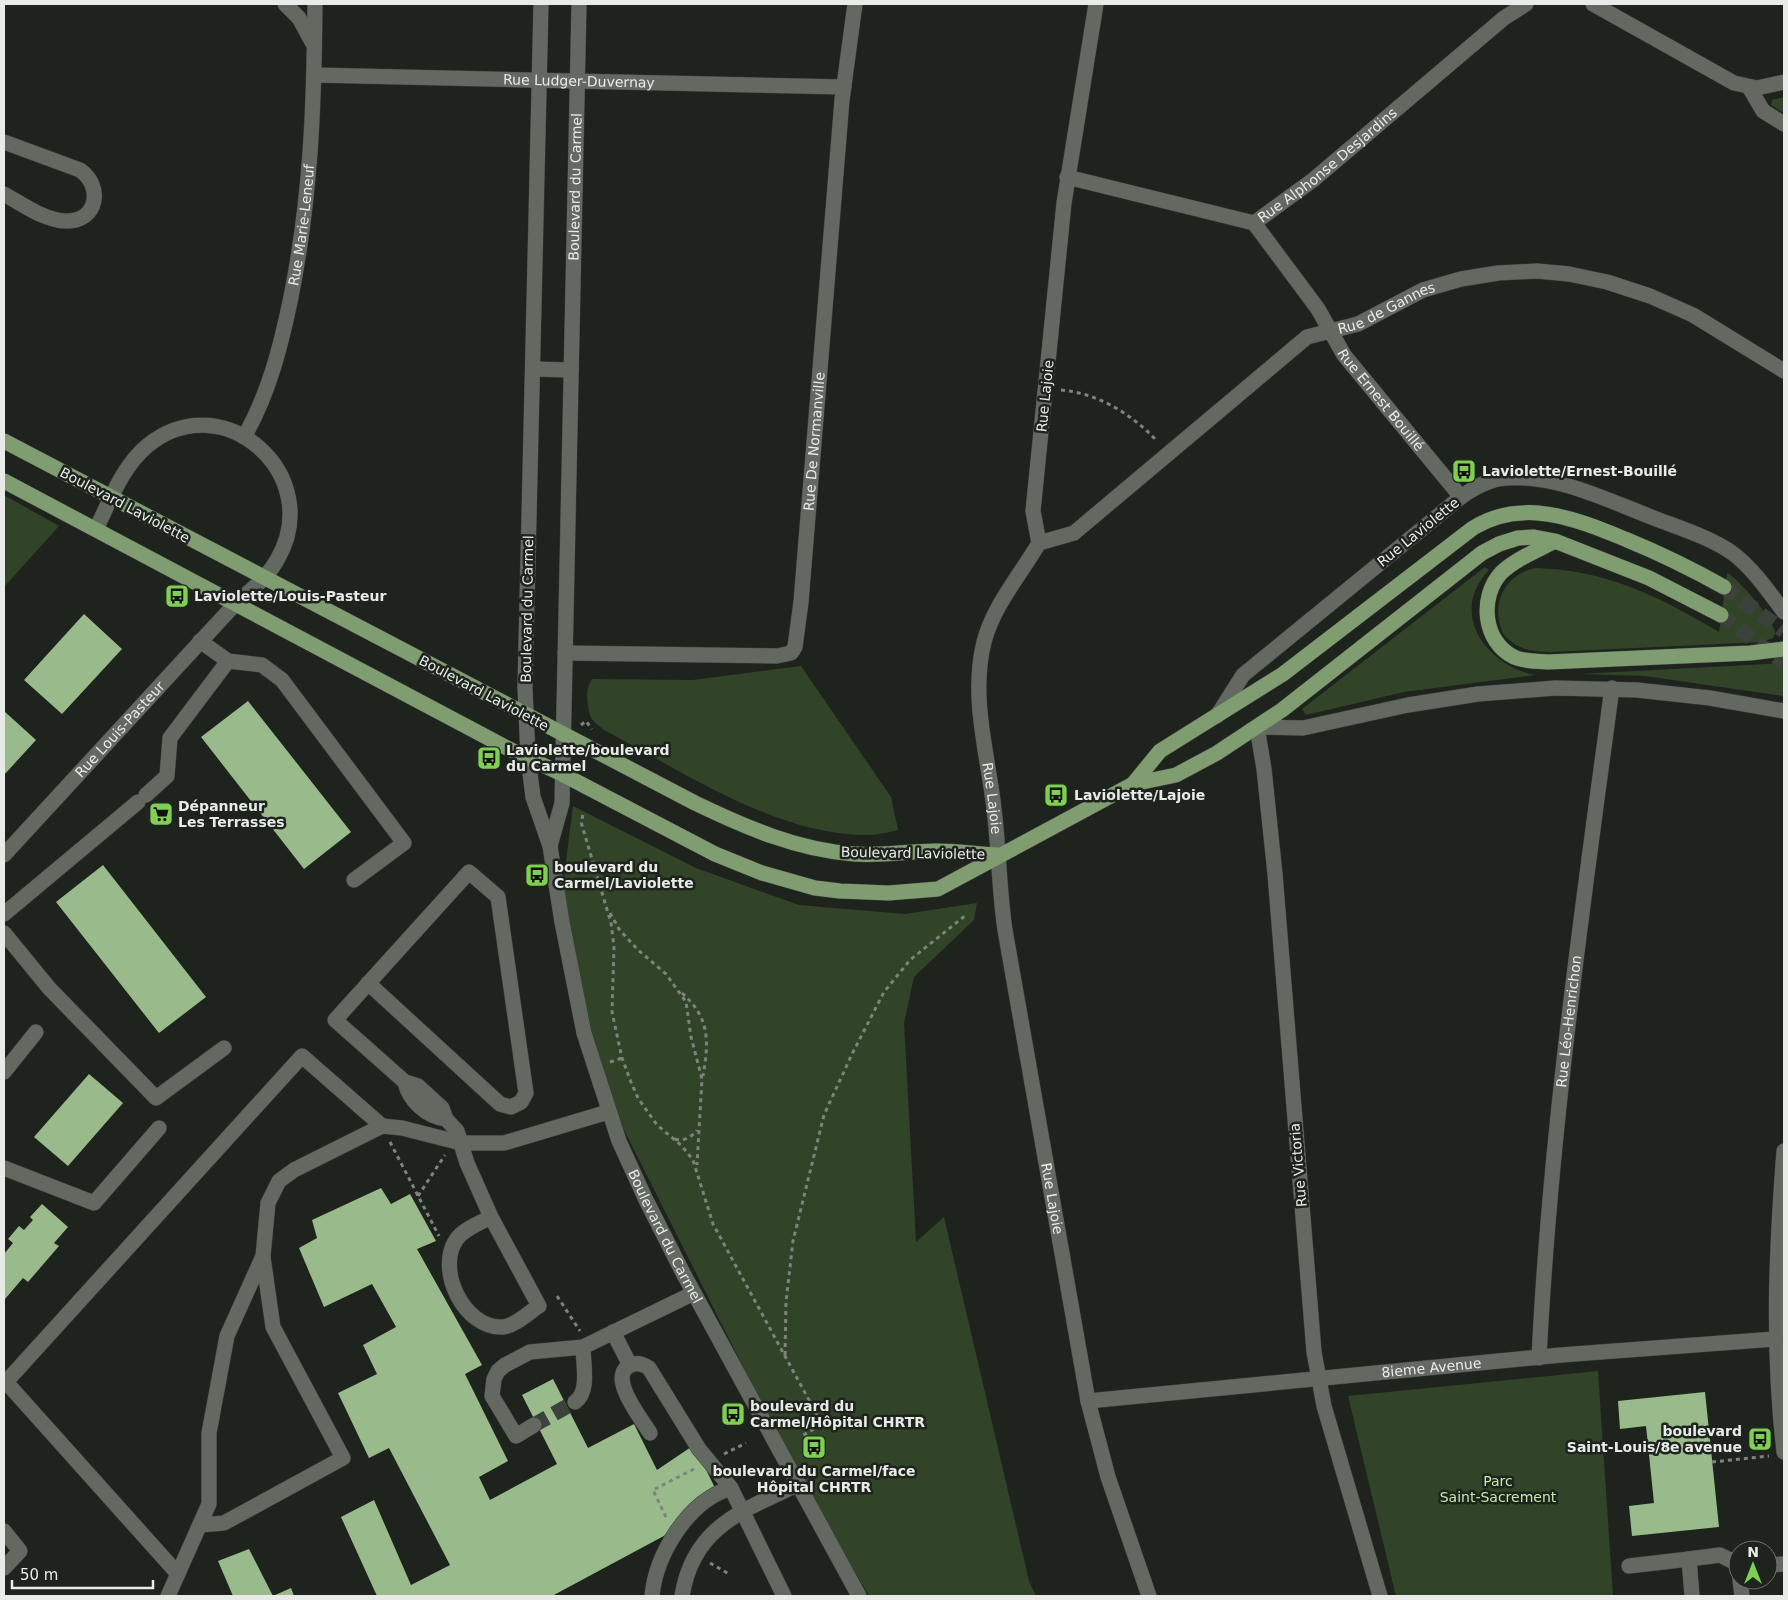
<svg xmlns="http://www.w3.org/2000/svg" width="1788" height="1600" viewBox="0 0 1788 1600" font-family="'DejaVu Sans',sans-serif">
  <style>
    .green { fill: #314427 }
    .building { fill: #99ba8b }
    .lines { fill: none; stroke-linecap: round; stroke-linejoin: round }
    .minor-tunnel { stroke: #3c413b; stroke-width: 15; stroke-dasharray: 15 8; stroke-linecap: butt }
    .major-tunnel { stroke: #3c413b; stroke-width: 15; stroke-dasharray: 15 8; stroke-linecap: butt }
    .minor-casing { stroke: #393d38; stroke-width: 16 }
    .major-casing { stroke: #393d38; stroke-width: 16 }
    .path { stroke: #7f837e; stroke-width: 3; stroke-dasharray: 4 4; stroke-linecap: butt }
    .minor { stroke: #636961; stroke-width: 15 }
    .major { stroke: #7f9d71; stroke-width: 15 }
    .labels { text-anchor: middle; stroke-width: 5; stroke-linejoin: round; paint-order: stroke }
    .street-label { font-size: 14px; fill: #e8ebe7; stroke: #1e231d }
    .poi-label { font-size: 14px; font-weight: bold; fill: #e8ebe7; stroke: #1e231d; text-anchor: start }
    .park-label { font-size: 14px; fill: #bdeda7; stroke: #1e231d }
  </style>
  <rect width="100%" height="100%" fill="#1e231d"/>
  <path class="green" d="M1784,97V113L1771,105L1772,100Z
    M4,495L59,526L4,587Z
    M1485,567L1489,570C1448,613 1486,665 1535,675L1404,692L1306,715L1302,709Z
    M1535,568C1607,570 1658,596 1719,632L1727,573C1738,578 1775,621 1775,633L1773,638L1762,642L1551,652C1534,652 1519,650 1507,638C1502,634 1500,626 1499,620C1494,595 1511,573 1535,568Z
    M1784,663V696L1645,676L1579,674Z
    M801,666L891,797L898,830C889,832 878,835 868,835C777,836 682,771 604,730C601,727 594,723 592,719C586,708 585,688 592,679L693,680Z
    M573,806L696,868L799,905L905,914L977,903L974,920L914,977L904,1023L916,1242L944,1217L1029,1581L1036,1596H869L796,1472L623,1128L594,1042L562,892Z
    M1598,1371L1613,1596H1396L1348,1396Z"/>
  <path class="building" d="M84,614L122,649L62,714L24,680Z
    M248,701L351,832L304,869L201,737Z
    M4,711L36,740L4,775Z
    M103,865L206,997L159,1033L56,902Z
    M89,1074L123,1103L68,1166L34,1137Z
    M381,1188L391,1204L410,1194L436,1241L417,1249L482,1365L465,1374L508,1461L479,1477L490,1500L557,1464L522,1395L553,1379L588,1448L634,1424L657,1470L694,1445L716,1490L688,1523L552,1596H377L341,1517L374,1500L411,1585L450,1565L389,1448L369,1458L338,1393L377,1374L363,1345L396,1327L372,1284L324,1307L299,1248L317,1238L312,1220Z
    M42,1204L68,1227L54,1243L59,1246L28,1282L23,1278L5,1299L4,1254L13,1243L8,1239L19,1226L24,1230L33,1220L30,1217Z
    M1705,1392L1719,1527L1632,1536L1629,1506L1654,1503L1646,1426L1620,1429L1618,1401Z
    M249,1549L273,1596L291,1588L294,1596H233L218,1561Z"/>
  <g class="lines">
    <path class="minor-tunnel" d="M534,1425L575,1402"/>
    <path class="major-tunnel" d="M1724,587L1784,631
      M1721,615L1784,663"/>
    <g class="minor-casing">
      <g id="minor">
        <path d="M285,4L299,18L312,42"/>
        <path id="s1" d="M541,4L525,688L528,757L533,797L550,846L562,922L584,1033L619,1141L646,1200L683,1273L859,1596"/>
        <path id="s2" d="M1096,4L1064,203L1033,511L1039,543C1021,574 993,606 984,642C970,698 988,754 994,809C999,849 999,890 1005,930L1088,1401L1108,1477L1149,1596"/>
        <path d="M1593,4L1734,83L1757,88L1784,82"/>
        <path id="s3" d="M314,75L844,87"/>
        <path d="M1749,87L1763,111L1784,124"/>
        <path d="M4,142L80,170C103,186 98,221 67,221C45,221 22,204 4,194"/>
        <path id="s4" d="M1067,177L1254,223L1313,180L1504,18L1526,4"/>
        <path id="s5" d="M1254,223L1318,309L1344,355L1461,497"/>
        <path d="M533,369L571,370"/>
        <path id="s6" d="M244,437C269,394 281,345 291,297C311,196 314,107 315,4"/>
        <path id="s7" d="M1039,543L1074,533L1307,337L1358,324L1423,290L1461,279L1498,273L1537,271L1569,274L1607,282L1650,296L1693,315L1784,371"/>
        <path d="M200,641L228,661L262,665L282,680L404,843L354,880"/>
        <path id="s8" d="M565,653L777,656L791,653L795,647L801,602L842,100L855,4"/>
        <path d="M1217,716L1243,675L1461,497C1475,487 1489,479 1506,478C1558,474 1611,502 1659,520C1683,529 1710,538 1731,552C1752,567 1769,592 1784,612"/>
        <path d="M146,795L167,776L170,738L228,661"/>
        <path id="s9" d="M550,846L562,803L579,4"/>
        <path id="s10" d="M4,855L236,603C251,590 267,578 277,560C327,475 222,383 147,446C122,467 110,501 96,529"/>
        <path d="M4,914L138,802"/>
        <path d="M4,933L49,988L156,1098L224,1048"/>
        <path d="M368,983L500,1104L511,1107L521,1102L526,1093L498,897L469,872L335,1020L405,1082L418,1086L442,1108L446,1119L457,1131L467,1163L491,1217L539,1306C528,1313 515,1326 503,1327C464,1329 436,1270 456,1240C463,1229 480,1223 491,1217"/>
        <path d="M4,1072L36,1032"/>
        <path d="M405,1082C409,1101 427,1117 446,1119"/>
        <path d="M1784,1151C1776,1254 1772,1348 1784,1452"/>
        <path d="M4,1168L94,1203L159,1128"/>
        <path d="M613,1332L630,1365"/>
        <path d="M583,1347L694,1293"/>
        <path id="s11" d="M1539,1358C1550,1134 1582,910 1612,688"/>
        <path id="s12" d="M1088,1401L1561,1355L1775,1339"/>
        <path d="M534,1425L516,1436L492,1396L494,1379L498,1371L505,1365L530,1352L583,1347C583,1363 590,1392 575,1402"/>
        <path d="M650,1433C641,1418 606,1375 631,1365C637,1362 643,1364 649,1368L699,1449L731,1488L784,1596"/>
        <path d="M200,1525L224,1523L343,1458L273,1327L263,1257"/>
        <path d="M4,1531L20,1551L4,1568"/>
        <path d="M1768,1565L1784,1564"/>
        <path d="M1629,1566L1689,1559"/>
        <path d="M178,1574L6,1382L302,1056L382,1126"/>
        <path d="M1740,1580L1742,1596"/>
        <path d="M168,1596L209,1504V1433L227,1336L263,1256L268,1203L279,1181L294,1170L382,1126L402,1128L461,1143H504L608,1112"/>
        <path d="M652,1596C656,1554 688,1501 731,1488"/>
        <path d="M682,1596C693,1527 742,1511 799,1484"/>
        <path d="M1380,1596L1324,1406L1314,1352L1275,874L1264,769L1257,727L1303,728L1408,705L1478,694L1555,688L1637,690L1710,698L1784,711"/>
        <path d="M1692,1596L1689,1559L1720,1555L1738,1564"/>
      </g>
    </g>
    <g class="major-casing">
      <path id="major" d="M4,441L695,803C745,827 797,850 854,854C882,856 909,851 937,851C957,851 978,854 998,855
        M4,481L511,750L562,774L715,854L762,873L815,888L840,891L889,893L938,889L1133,784L1176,775L1217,753L1282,710L1482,553L1499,544L1518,538L1534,537L1555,541L1649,578L1721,615
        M1555,541C1537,551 1515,559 1501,573C1479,597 1483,642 1514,657C1525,662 1537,661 1548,662L1750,653L1784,649
        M1133,784L1160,751L1283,674L1473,528C1523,497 1576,519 1625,539C1659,553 1692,569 1724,587"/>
    </g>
    <path class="path" d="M1061,390C1098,393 1133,415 1157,441
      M581,725L586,721L592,729
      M583,815L581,822L611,923L614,947L612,1012L622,1058L631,1082L638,1098L657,1125L682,1146L693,1160L713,1224L822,1424L802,1436
      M610,913L619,929L637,949L666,974L686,1002L691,1037L702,1079L697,1165
      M682,993C710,1018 709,1041 703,1076
      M610,1062L622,1058
      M675,1139C683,1142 692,1137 697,1130
      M390,1142L439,1236
      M418,1196L445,1155
      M557,1296L580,1331
      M785,1355L786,1302L793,1241L824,1115L852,1054L884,992L910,960L966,915
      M724,1454L746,1443
      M1712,1462L1769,1456
      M666,1517L653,1490L694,1469
      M710,1563L729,1574"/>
    <use href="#minor" class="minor"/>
    <use href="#major" class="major"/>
  </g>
  <defs>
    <g id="bus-square" transform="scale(1.25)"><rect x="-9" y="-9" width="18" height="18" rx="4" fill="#7fd052" stroke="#1e231d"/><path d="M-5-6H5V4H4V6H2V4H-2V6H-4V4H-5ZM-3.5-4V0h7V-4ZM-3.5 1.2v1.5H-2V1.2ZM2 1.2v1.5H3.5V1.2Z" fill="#111"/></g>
    <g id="supermarket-square" transform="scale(1.25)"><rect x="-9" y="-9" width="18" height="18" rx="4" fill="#7fd052" stroke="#1e231d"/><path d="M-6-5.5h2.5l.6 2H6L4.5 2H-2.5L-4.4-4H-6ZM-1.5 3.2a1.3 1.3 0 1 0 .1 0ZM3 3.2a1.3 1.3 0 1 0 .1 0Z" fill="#111"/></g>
  </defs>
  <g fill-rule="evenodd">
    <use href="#bus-square" x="1464" y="471"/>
    <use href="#bus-square" x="177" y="596"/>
    <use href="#bus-square" x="489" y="758"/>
    <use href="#bus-square" x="1056" y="795"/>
    <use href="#supermarket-square" x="161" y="814"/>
    <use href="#bus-square" x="537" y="875"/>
    <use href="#bus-square" x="733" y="1414"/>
    <use href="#bus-square" x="1760" y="1439"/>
    <use href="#bus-square" x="814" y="1447"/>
  </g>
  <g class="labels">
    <g class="street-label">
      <text dy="5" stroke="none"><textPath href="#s3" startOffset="265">Rue Ludger-Duvernay</textPath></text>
      <text dy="5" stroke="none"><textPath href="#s4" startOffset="286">Rue Alphonse Desjardins</textPath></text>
      <text dy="5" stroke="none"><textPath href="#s9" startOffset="661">Boulevard du Carmel</textPath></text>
      <text dy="5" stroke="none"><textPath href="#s6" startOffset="221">Rue Marie-Leneuf</textPath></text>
      <text dy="5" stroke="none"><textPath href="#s7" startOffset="426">Rue de Gannes</textPath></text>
      <text transform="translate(1045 396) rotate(-84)" y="5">Rue Lajoie</text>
      <text dy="5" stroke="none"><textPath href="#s5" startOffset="218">Rue Ernest Bouillé</textPath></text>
      <text dy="5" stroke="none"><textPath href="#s8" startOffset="440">Rue De Normanville</textPath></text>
      <text transform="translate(125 505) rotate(28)" y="5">Boulevard Laviolette</text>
      <text transform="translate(1418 532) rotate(-39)" y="5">Rue Laviolette</text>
      <text transform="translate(527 609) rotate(-89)" y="5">Boulevard du Carmel</text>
      <text transform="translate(484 693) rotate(28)" y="5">Boulevard Laviolette</text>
      <text dy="5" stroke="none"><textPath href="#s10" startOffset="171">Rue Louis-Pasteur</textPath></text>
      <text dy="5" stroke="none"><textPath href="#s2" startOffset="815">Rue Lajoie</textPath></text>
      <text transform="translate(913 853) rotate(1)" y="5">Boulevard Laviolette</text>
      <text dy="5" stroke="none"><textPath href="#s11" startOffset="338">Rue Léo-Henrichon</textPath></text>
      <text transform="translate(1298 1165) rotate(-95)" y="5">Rue Victoria</text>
      <text dy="5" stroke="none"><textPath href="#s2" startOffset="1220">Rue Lajoie</textPath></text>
      <text dy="5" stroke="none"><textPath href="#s1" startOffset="1255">Boulevard du Carmel</textPath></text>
      <text dy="5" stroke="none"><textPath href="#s12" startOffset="345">8ieme Avenue</textPath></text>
    </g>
    <g class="poi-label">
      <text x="1482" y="476">Laviolette/Ernest-Bouillé</text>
      <text x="194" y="601">Laviolette/Louis-Pasteur</text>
      <text x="506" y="755">Laviolette/boulevard<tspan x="506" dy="16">du Carmel</tspan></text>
      <text x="1074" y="800">Laviolette/Lajoie</text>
      <text x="178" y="811">Dépanneur<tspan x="178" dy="16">Les Terrasses</tspan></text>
      <text x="554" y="872">boulevard du<tspan x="554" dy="16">Carmel/Laviolette</tspan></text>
      <text x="750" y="1411">boulevard du<tspan x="750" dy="16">Carmel/Hôpital CHRTR</tspan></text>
      <text x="1742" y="1436" text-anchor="end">boulevard<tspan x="1742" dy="16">Saint-Louis/8e avenue</tspan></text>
      <text x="814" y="1476" text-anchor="middle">boulevard du Carmel/face<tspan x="814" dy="16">Hôpital CHRTR</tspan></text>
    </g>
    <g class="park-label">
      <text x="1498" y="1486">Parc<tspan x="1498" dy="16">Saint-Sacrement</tspan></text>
    </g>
  </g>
  <rect width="1788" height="1600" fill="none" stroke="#e8ebe7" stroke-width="10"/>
  <g transform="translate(1753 1565)"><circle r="24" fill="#1e231d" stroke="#6f736e"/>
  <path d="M0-4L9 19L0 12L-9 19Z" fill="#7fd052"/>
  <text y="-8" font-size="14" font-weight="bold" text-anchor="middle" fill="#e8ebe7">N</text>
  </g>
  <path d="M12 1580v8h141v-8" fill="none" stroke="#e8ebe7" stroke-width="2.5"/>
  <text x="20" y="1580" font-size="15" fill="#e8ebe7" stroke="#1e231d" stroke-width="4" paint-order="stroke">50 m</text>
</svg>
